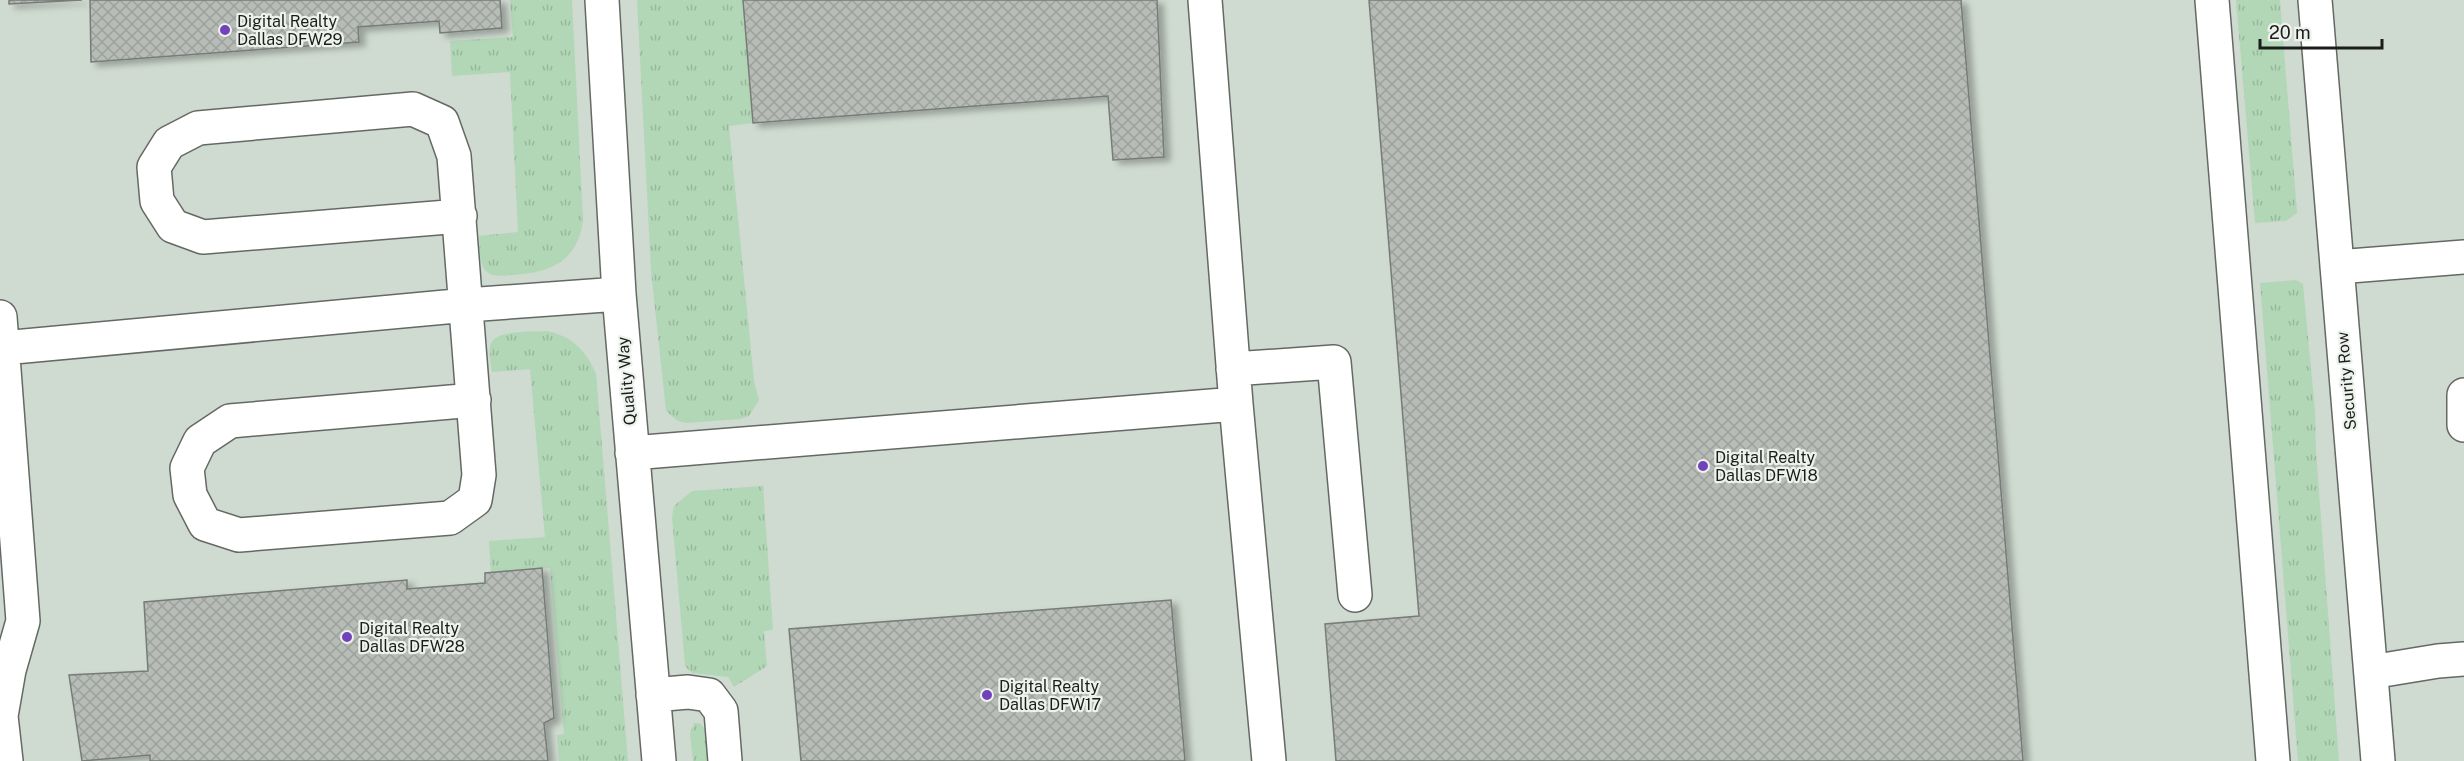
<svg xmlns="http://www.w3.org/2000/svg" width="2464" height="761" viewBox="0 0 2464 761" font-family="'Public Sans',sans-serif">
  <style>
    .built { fill: #cfdad0 }
    .grass { fill: url(#grass-tufts) }
    .building { fill: url(#building-cross-hatch); stroke: #777c78; stroke-width: 1.5; filter: url(#shadow) }
    .lines { fill: none; stroke-linecap: round; stroke-linejoin: round }
    .minor-casing { stroke: #656965; stroke-width: 36 }
    .minor { stroke: #fff; stroke-width: 33 }
    .poi-dot { fill: #7242ba; stroke: #edf2ed; stroke-width: 2 }
    .labels { text-anchor: middle; stroke-width: 4.5; stroke-linejoin: round; paint-order: stroke }
    .poi-label { font-size: 16px; fill: #1b1d1b; stroke: #edf2ed; text-anchor: start }
    .street-label { font-size: 16px; fill: #1b1d1b; stroke: #edf2ed }
  </style>
  <defs>
    <pattern id="grass-tufts" width="24" height="20" patternUnits="userSpaceOnUse" patternTransform="scale(1.5)"><rect width="24" height="20" fill="#b2d7b6"/><path d="M3 7l-1-3M5 7V3M7 7l1-3M15 17l-1-3M17 17v-4M19 17l1-3" fill="none" stroke="#98b89c"/></pattern>
    <pattern id="building-cross-hatch" width="8" height="8" patternUnits="userSpaceOnUse" patternTransform="scale(1.5)"><rect width="8" height="8" fill="#b7bcb7"/><path d="M0 0l8 8M0 8l8-8" fill="none" stroke="#9da19d"/></pattern>
    <filter id="shadow"><feDropShadow dx="6" dy="4" stdDeviation="3" flood-color="#0004"/></filter>
  </defs>
  <rect width="100%" height="100%" fill="#e0e5e0"/>
  <path class="built" d="M0,0H2464V761H0Z"/>
  <path class="grass" d="M510,0H572L583,221C577,262 551,272 514,275C505,275 494,278 487,272C478,264 480,247 479,236L518,232L510,72L452,76L450,41L513,37Z
    M637,0H743L753,123L729,126L754,381L759,400L749,416L740,419L686,423L678,421L666,411L651,271Z
    M2236,0H2280L2297,213L2286,221L2255,223Z
    M2296,280L2303,284L2315,411L2316,451L2339,761H2298L2260,283Z
    M546,331C572,336 586,350 596,374L628,761H559L557,735L564,734L550,568L491,572L489,541L545,537L530,369L492,372C491,364 488,352 491,343C497,330 532,332 546,331Z
    M763,486L773,630L764,631L767,666L734,687L728,677L692,673L685,666L672,517L674,506L692,491Z
    M694,723H700L705,729L708,761H693L690,734Z"/>
  <path class="building" d="M9,0H82L9,4Z
    M90,0H500L502,28L440,33L439,21L358,27L359,42L91,62Z
    M743,0H1157L1164,157L1113,160L1108,96L753,123Z
    M1369,0H1961L2023,761H1336L1325,624L1419,616Z
    M542,568L554,718L544,723L548,761H150V755L82,761L69,675L148,671L144,602L407,580V589L485,583V573Z
    M1171,600L1185,761H801L789,629Z"/>
  <g class="lines">
    <g class="minor-casing">
      <path id="minor" d="M602,0L619,294L659,761
        M2212,0L2273,761
        M2315,0L2378,761
        M460,216L203,237L173,226L157,201L154,167L169,143L198,128L413,109L442,122L454,156L479,475L475,500L450,518L239,535L205,524L190,495L187,468L200,441L230,421L474,400
        M2337,267L2464,257
        M0,317L23,621L9,670L1,716L6,761
        M3,348L467,305L619,294
        M1233,369L1334,362L1355,595
        M2464,395V425
        M1236,404L1269,761
        M632,453L1236,404L1205,0
        M2371,672L2438,661L2464,659
        M653,695L688,692L709,695L721,711L725,761"/>
    </g>
    <use href="#minor" class="minor"/>
  </g>
  <g class="poi-dot">
    <circle cx="225" cy="30" r="6"/>
    <circle cx="1703" cy="466" r="6"/>
    <circle cx="347" cy="637" r="6"/>
    <circle cx="987" cy="695" r="6"/>
  </g>
  <g class="labels">
    <g class="poi-label">
      <text x="237" y="27">Digital Realty<tspan x="237" dy="18">Dallas DFW29</tspan></text>
      <text x="1715" y="463">Digital Realty<tspan x="1715" dy="18">Dallas DFW18</tspan></text>
      <text x="359" y="634">Digital Realty<tspan x="359" dy="18">Dallas DFW28</tspan></text>
      <text x="999" y="692">Digital Realty<tspan x="999" dy="18">Dallas DFW17</tspan></text>
    </g>
    <g class="street-label">
      <text transform="translate(626 381) rotate(-95)" y="6">Quality Way</text>
      <text transform="translate(2346 381) rotate(-95)" y="6">Security Row</text>
    </g>
  </g>
  <path d="M2260 39v9h122v-9" fill="none" stroke="#1b1d1b" stroke-width="3"/>
  <text x="2269" y="39" font-size="18" fill="#1b1d1b" stroke="#edf2ed" stroke-width="4.5" paint-order="stroke">20 m</text>
</svg>
